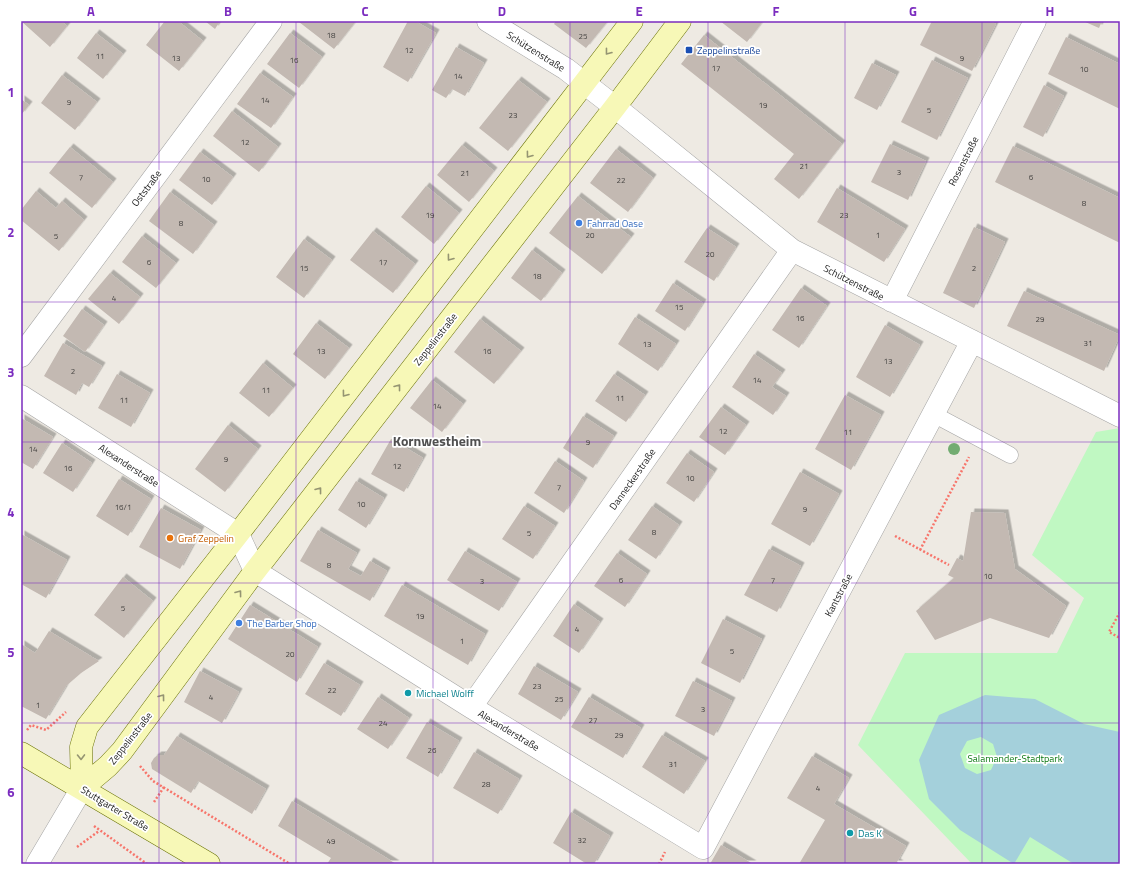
<svg xmlns="http://www.w3.org/2000/svg" width="1141" height="885" viewBox="0 0 1141 885" font-family="'Titillium Web',sans-serif">
  <style>
    .park { fill: #c0f8c2 }
    .water { fill: #a4d0db; fill-rule: evenodd }
    .building { fill: #c3b9b2; filter: url(#shadow) }
    .lines { fill: none; stroke-linecap: round; stroke-linejoin: round }
    .lane-casing { stroke: #a4a4a4; stroke-width: 17 }
    .street-casing { stroke: #a4a4a4; stroke-width: 23 }
    .secondary-casing { stroke: #697106; stroke-width: 23 }
    .path { stroke: #f7756b; stroke-width: 2.5; stroke-dasharray: 2 2; stroke-linecap: butt }
    .lane { stroke: #fff; stroke-width: 16 }
    .street { stroke: #fff; stroke-width: 22 }
    .secondary { stroke: #f7f8b7; stroke-width: 22 }
    .tree { fill: #72ac71 }
    .oneway { stroke: #959572 }
    .grid { fill: none; stroke: #7b2cbf; stroke-width: 1; stroke-opacity: 0.55 }
    .transit-dot { fill: #1a4fb4; stroke: #fff; stroke-width: 1.5 }
    .shop-dot { fill: #3f7fe0; stroke: #fff; stroke-width: 1.5 }
    .food-dot { fill: #e8710a; stroke: #fff; stroke-width: 1.5 }
    .culture-dot { fill: #0f9aa8; stroke: #fff; stroke-width: 1.5 }
    .labels { text-anchor: middle; stroke-width: 3.5; stroke-linejoin: round; paint-order: stroke }
    .number-label { font-size: 8px; fill: #464442 }
    .transit-label { font-size: 10px; fill: #164399; stroke: #fff; text-anchor: start }
    .street-label { font-size: 10px; fill: #1d1d1d; stroke: #fff }
    .shop-label { font-size: 10px; fill: #366cbe; stroke: #fff; text-anchor: start }
    .food-label { font-size: 10px; fill: #c56008; stroke: #fff; text-anchor: start }
    .culture-label { font-size: 10px; fill: #0d838f; stroke: #fff; text-anchor: start }
    .park-label { font-size: 10px; fill: #0d7913; stroke: #fff }
    .district-label { font-size: 14px; font-weight: bold; fill: #505050; stroke: #fff }
    .neatline { fill: none; stroke: #7b2cbf; stroke-width: 1.5 }
    .grid-label { font-size: 13px; text-anchor: middle; font-weight: bold; fill: #7b2cbf }
  </style>
  <defs>
    <filter id="shadow"><feDropShadow dx="3.5" dy="-3.5" stdDeviation="0" flood-color="#0004"/></filter>
  </defs>
  <rect width="100%" height="100%" fill="#eeeae3"/>
  <path class="park" d="M1120,428V864H972L858,745L905,653H1057L1084,598L1032,555L1096,432Z"/>
  <path class="water" d="M985,695L1035,699L1084,724L1120,732V864H1074L1030,837L1014,864L960,830L929,799L919,760L939,715ZM981,737L993,744L997,757L991,770L977,774L965,768L960,754L967,741Z"/>
  <path class="building" d="M21,21H61L67,26L50,47Z
    M165,21H178L203,41L179,71L146,45Z
    M205,21H220L215,29Z
    M300,21H356L334,49L299,22Z
    M408,21H415L436,33L408,82L383,67Z
    M556,21H608L586,48L554,24Z
    M720,21H763L747,42Z
    M932,21H990L996,24L972,71L920,45Z
    M1083,21H1102L1099,28Z
    M96,33L123,54L103,79L77,58Z
    M290,33L322,57L299,88L267,64Z
    M704,35L842,144L799,199L774,179L794,154L681,64Z
    M1066,37L1120,64V109L1048,74Z
    M456,47L484,63L465,96L452,89L446,98L432,90Z
    M932,60L968,78L937,140L901,122Z
    M872,63L896,75L877,110L854,98Z
    M260,73L293,97L271,128L237,104Z
    M62,75L97,102L75,130L41,103Z
    M518,80L547,102L508,151L479,128Z
    M1044,85L1064,96L1043,137L1023,127Z
    M21,99L29,105L21,115Z
    M232,111L278,147L259,172L213,136Z
    M890,144L926,161L908,200L871,182Z
    M462,145L494,171L469,202L437,175Z
    M1013,146L1120,198V243L995,182Z
    M70,147L113,182L92,208L49,173Z
    M616,149L653,178L628,212L590,183Z
    M200,152L233,177L212,205L179,180Z
    M426,186L459,213L434,244L401,217Z
    M837,188L905,229L884,262L817,222Z
    M36,191L56,208L62,201L84,220L59,251L21,220V210Z
    M170,192L214,225L193,254L149,221Z
    M578,196L631,237L602,274L549,233Z
    M974,227L1005,242L974,308L943,293Z
    M707,228L736,247L714,281L684,262Z
    M373,231L415,264L393,293L350,260Z
    M142,236L176,263L156,288L122,262Z
    M304,239L332,260L304,298L276,277Z
    M532,250L562,273L541,301L511,278Z
    M110,273L140,297L119,324L88,299Z
    M673,283L703,303L685,331L655,311Z
    M801,288L827,306L799,348L772,330Z
    M1024,291L1120,335L1104,371L1007,326Z
    M82,309L104,325L85,352L63,336Z
    M635,317L676,344L658,371L618,344Z
    M480,319L521,351L494,384L454,352Z
    M316,323L349,348L325,379L293,354Z
    M885,325L920,345L890,397L856,377Z
    M63,343L102,366L89,387L82,383L76,395L44,376Z
    M754,354L782,373L772,387L786,396L773,415L732,387Z
    M263,363L293,388L269,417L239,393Z
    M117,374L150,393L131,427L98,408Z
    M614,374L645,395L626,422L595,401Z
    M432,380L463,404L442,432L410,408Z
    M845,395L881,415L851,470L815,449Z
    M721,407L746,425L725,455L699,437Z
    M583,416L614,436L593,468L563,448Z
    M21,418L53,437L33,469L21,462Z
    M228,425L258,449L225,492L195,469Z
    M391,439L423,458L404,492L371,474Z
    M62,443L92,463L73,492L43,473Z
    M687,453L714,472L694,502L666,483Z
    M555,461L584,481L564,513L534,493Z
    M800,472L839,494L810,546L771,524Z
    M119,479L151,499L128,536L96,516Z
    M356,481L384,498L366,528L338,510Z
    M524,506L555,526L533,559L502,539Z
    M652,506L679,525L656,559L628,540Z
    M161,508L201,530L180,569L139,547Z
    M971,512L1005,513L1015,569L1066,606L1049,638L990,618L935,640L916,611L954,578L948,575L957,558L963,561Z
    M318,530L357,553L348,569L361,576L370,561L387,571L370,601L300,561Z
    M21,534L67,560L46,598L21,584Z
    M769,549L801,566L777,612L744,595Z
    M465,551L517,582L499,611L447,580Z
    M617,553L647,574L625,607L594,586Z
    M123,577L153,601L124,638L94,615Z
    M402,585L485,634L468,665L384,616Z
    M574,604L600,622L579,653L553,636Z
    M250,605L318,647L297,682L228,639Z
    M723,619L762,639L740,683L701,663Z
    M49,631L99,661L81,673L66,686L46,719L21,706V644L35,653Z
    M324,663L360,685L341,716L305,694Z
    M534,666L578,692L561,720L518,694Z
    M200,671L239,692L222,723L184,702Z
    M693,681L732,701L714,736L675,716Z
    M378,697L409,718L388,749L357,729Z
    M589,697L641,728L623,758L571,727Z
    M427,722L459,741L438,777L406,758Z
    M662,735L705,761L684,794L642,767Z
    M177,736L266,789L252,814L198,781L191,793L152,769L151,763L154,758L158,755H164Z
    M474,752L519,779L498,814L453,788Z
    M812,756L849,778L834,804L906,846L897,862L900,864H799L825,820L787,798Z
    M292,801L385,857L396,864H327L331,858L278,826Z
    M571,812L610,836L594,864H587L553,843Z
    M721,845L753,864H710Z"/>
  <g class="lines">
    <g class="lane-casing">
      <path id="lane" d="M933,414L1010,455"/>
    </g>
    <g class="street-casing">
      <path id="street" d="M488,21L566,69L615,107L792,250L1120,416
        M892,301L1035,21
        M21,356L271,21
        M21,396L238,534L255,571L471,707L703,848L972,341
        M471,707L792,250
        M37,864L82,788"/>
    </g>
    <g class="secondary-casing">
      <path id="secondary" d="M21,753L209,864
        M82,788L108,766L122,751L255,571L615,107L680,21
        M82,788L81,747L87,727L238,534L632,21"/>
    </g>
    <path class="path" d="M895,536L949,565
      M920,550L969,457
      M1120,612L1109,632L1120,638
      M27,730L31,725L46,730L66,712
      M140,766L153,781L290,864
      M154,802L164,787
      M94,826L147,864
      M77,847L99,831
      M659,864L665,852"/>
    <use href="#lane" class="lane"/>
    <use href="#street" class="street"/>
    <use href="#secondary" class="secondary"/>
  </g>
  <circle class="tree" cx="954" cy="449" r="6"/>
  <defs><path id="oneway-chevron" d="M-2-3.5L2.5 0L-2 3.5" fill="none" stroke-width="1.6" stroke-linecap="round" stroke-linejoin="round"/></defs>
  <g class="oneway">
    <use href="#oneway-chevron" transform="translate(608 52) rotate(128)"/>
    <use href="#oneway-chevron" transform="translate(529 155) rotate(127)"/>
    <use href="#oneway-chevron" transform="translate(450 258) rotate(127)"/>
    <use href="#oneway-chevron" transform="translate(398 387) rotate(-52)"/>
    <use href="#oneway-chevron" transform="translate(345 394) rotate(127)"/>
    <use href="#oneway-chevron" transform="translate(319 490) rotate(-52)"/>
    <use href="#oneway-chevron" transform="translate(239 593) rotate(-53)"/>
    <use href="#oneway-chevron" transform="translate(162 697) rotate(-53)"/>
    <use href="#oneway-chevron" transform="translate(81 757) rotate(89)"/>
  </g>
  <path class="grid" d="M159,21V864M296,21V864M433,21V864M570,21V864M708,21V864M845,21V864M982,21V864M21,162H1120M21,302H1120M21,442H1120M21,583H1120M21,723H1120"/>
  <rect class="transit-dot" x="685" y="46" width="8" height="8" rx="2"/>
  <g class="shop-dot">
    <circle cx="579" cy="223" r="4"/>
    <circle cx="239" cy="623" r="4"/>
  </g>
  <circle class="food-dot" cx="170" cy="538" r="4"/>
  <g class="culture-dot">
    <circle cx="408" cy="693" r="4"/>
    <circle cx="850" cy="833" r="4"/>
  </g>
  <g class="labels">
    <g class="number-label">
      <text x="331" y="38">18</text>
      <text x="583" y="39">25</text>
      <text x="409" y="53">12</text>
      <text x="100" y="59">11</text>
      <text x="176" y="61">13</text>
      <text x="962" y="61">9</text>
      <text x="294" y="63">16</text>
      <text x="716" y="71">17</text>
      <text x="1084" y="72">10</text>
      <text x="458" y="79">14</text>
      <text x="265" y="103">14</text>
      <text x="69" y="105">9</text>
      <text x="763" y="108">19</text>
      <text x="929" y="113">5</text>
      <text x="513" y="118">23</text>
      <text x="245" y="145">12</text>
      <text x="804" y="169">21</text>
      <text x="899" y="175">3</text>
      <text x="465" y="176">21</text>
      <text x="81" y="180">7</text>
      <text x="1031" y="180">6</text>
      <text x="206" y="182">10</text>
      <text x="621" y="183">22</text>
      <text x="1084" y="206">8</text>
      <text x="430" y="218">19</text>
      <text x="844" y="218">23</text>
      <text x="181" y="226">8</text>
      <text x="590" y="238">20</text>
      <text x="878" y="238">1</text>
      <text x="56" y="239">5</text>
      <text x="710" y="257">20</text>
      <text x="149" y="265">6</text>
      <text x="383" y="265">17</text>
      <text x="304" y="271">15</text>
      <text x="974" y="271">2</text>
      <text x="537" y="279">18</text>
      <text x="114" y="301">4</text>
      <text x="679" y="310">15</text>
      <text x="800" y="321">16</text>
      <text x="1040" y="322">29</text>
      <text x="1088" y="346">31</text>
      <text x="647" y="347">13</text>
      <text x="321" y="354">13</text>
      <text x="487" y="354">16</text>
      <text x="888" y="364">13</text>
      <text x="73" y="374">2</text>
      <text x="757" y="383">14</text>
      <text x="266" y="393">11</text>
      <text x="620" y="401">11</text>
      <text x="124" y="403">11</text>
      <text x="437" y="409">14</text>
      <text x="723" y="434">12</text>
      <text x="848" y="435">11</text>
      <text x="588" y="445">9</text>
      <text x="33" y="452">14</text>
      <text x="226" y="462">9</text>
      <text x="397" y="469">12</text>
      <text x="68" y="471">16</text>
      <text x="690" y="481">10</text>
      <text x="559" y="490">7</text>
      <text x="361" y="507">10</text>
      <text x="123" y="510">16/1</text>
      <text x="805" y="512">9</text>
      <text x="654" y="535">8</text>
      <text x="529" y="536">5</text>
      <text x="329" y="568">8</text>
      <text x="988" y="579">10</text>
      <text x="621" y="583">6</text>
      <text x="773" y="583">7</text>
      <text x="482" y="584">3</text>
      <text x="123" y="611">5</text>
      <text x="420" y="619">19</text>
      <text x="577" y="632">4</text>
      <text x="462" y="644">1</text>
      <text x="732" y="654">5</text>
      <text x="290" y="657">20</text>
      <text x="537" y="689">23</text>
      <text x="332" y="693">22</text>
      <text x="211" y="700">4</text>
      <text x="559" y="702">25</text>
      <text x="38" y="708">1</text>
      <text x="703" y="712">3</text>
      <text x="593" y="723">27</text>
      <text x="383" y="726">24</text>
      <text x="619" y="738">29</text>
      <text x="432" y="753">26</text>
      <text x="673" y="767">31</text>
      <text x="486" y="787">28</text>
      <text x="818" y="791">4</text>
      <text x="582" y="843">32</text>
      <text x="331" y="844">49</text>
    </g>
    <g class="transit-label">
      <text x="697" y="54">Zeppelinstraße</text>
    </g>
    <g class="street-label">
      <text transform="translate(536 51) rotate(32)" y="4">Schützenstraße</text>
      <text transform="translate(963 161) rotate(-63)" y="4">Rosenstraße</text>
      <text transform="translate(146 188) rotate(-53)" y="4">Oststraße</text>
      <text transform="translate(854 282) rotate(27)" y="4">Schützenstraße</text>
      <text transform="translate(435 339) rotate(-52)" y="4">Zeppelinstraße</text>
      <text transform="translate(129 465) rotate(33)" y="4">Alexanderstraße</text>
      <text transform="translate(632 479) rotate(-55)" y="4">Danneckerstraße</text>
      <text transform="translate(838 595) rotate(-62)" y="4">Kantstraße</text>
      <text transform="translate(509 730) rotate(31)" y="4">Alexanderstraße</text>
      <text transform="translate(130 738) rotate(-52)" y="4">Zeppelinstraße</text>
      <text transform="translate(115 808) rotate(31)" y="4">Stuttgarter Straße</text>
    </g>
    <g class="shop-label">
      <text x="587" y="227">Fahrrad Oase</text>
      <text x="247" y="627">The Barber Shop</text>
    </g>
    <g class="food-label">
      <text x="178" y="542">Graf Zeppelin</text>
    </g>
    <g class="culture-label">
      <text x="416" y="697">Michael Wolff</text>
      <text x="858" y="837">Das K</text>
    </g>
    <g class="park-label">
      <text x="1015" y="762">Salamander-Stadtpark</text>
    </g>
    <g class="district-label">
      <text x="437" y="446">Kornwestheim</text>
    </g>
  </g>
  <rect width="1141" height="885" fill="none" stroke="#ffffff" stroke-width="44"/>
  <rect x="22" y="22" width="1097" height="841" class="neatline"/>
  <g class="grid-label">
    <text x="91" y="16">A</text>
    <text x="228" y="16">B</text>
    <text x="365" y="16">C</text>
    <text x="502" y="16">D</text>
    <text x="639" y="16">E</text>
    <text x="776" y="16">F</text>
    <text x="913" y="16">G</text>
    <text x="1050" y="16">H</text>
    <text x="11" y="97">1</text>
    <text x="11" y="237">2</text>
    <text x="11" y="377">3</text>
    <text x="11" y="517">4</text>
    <text x="11" y="657">5</text>
    <text x="11" y="797">6</text>
  </g>
</svg>
